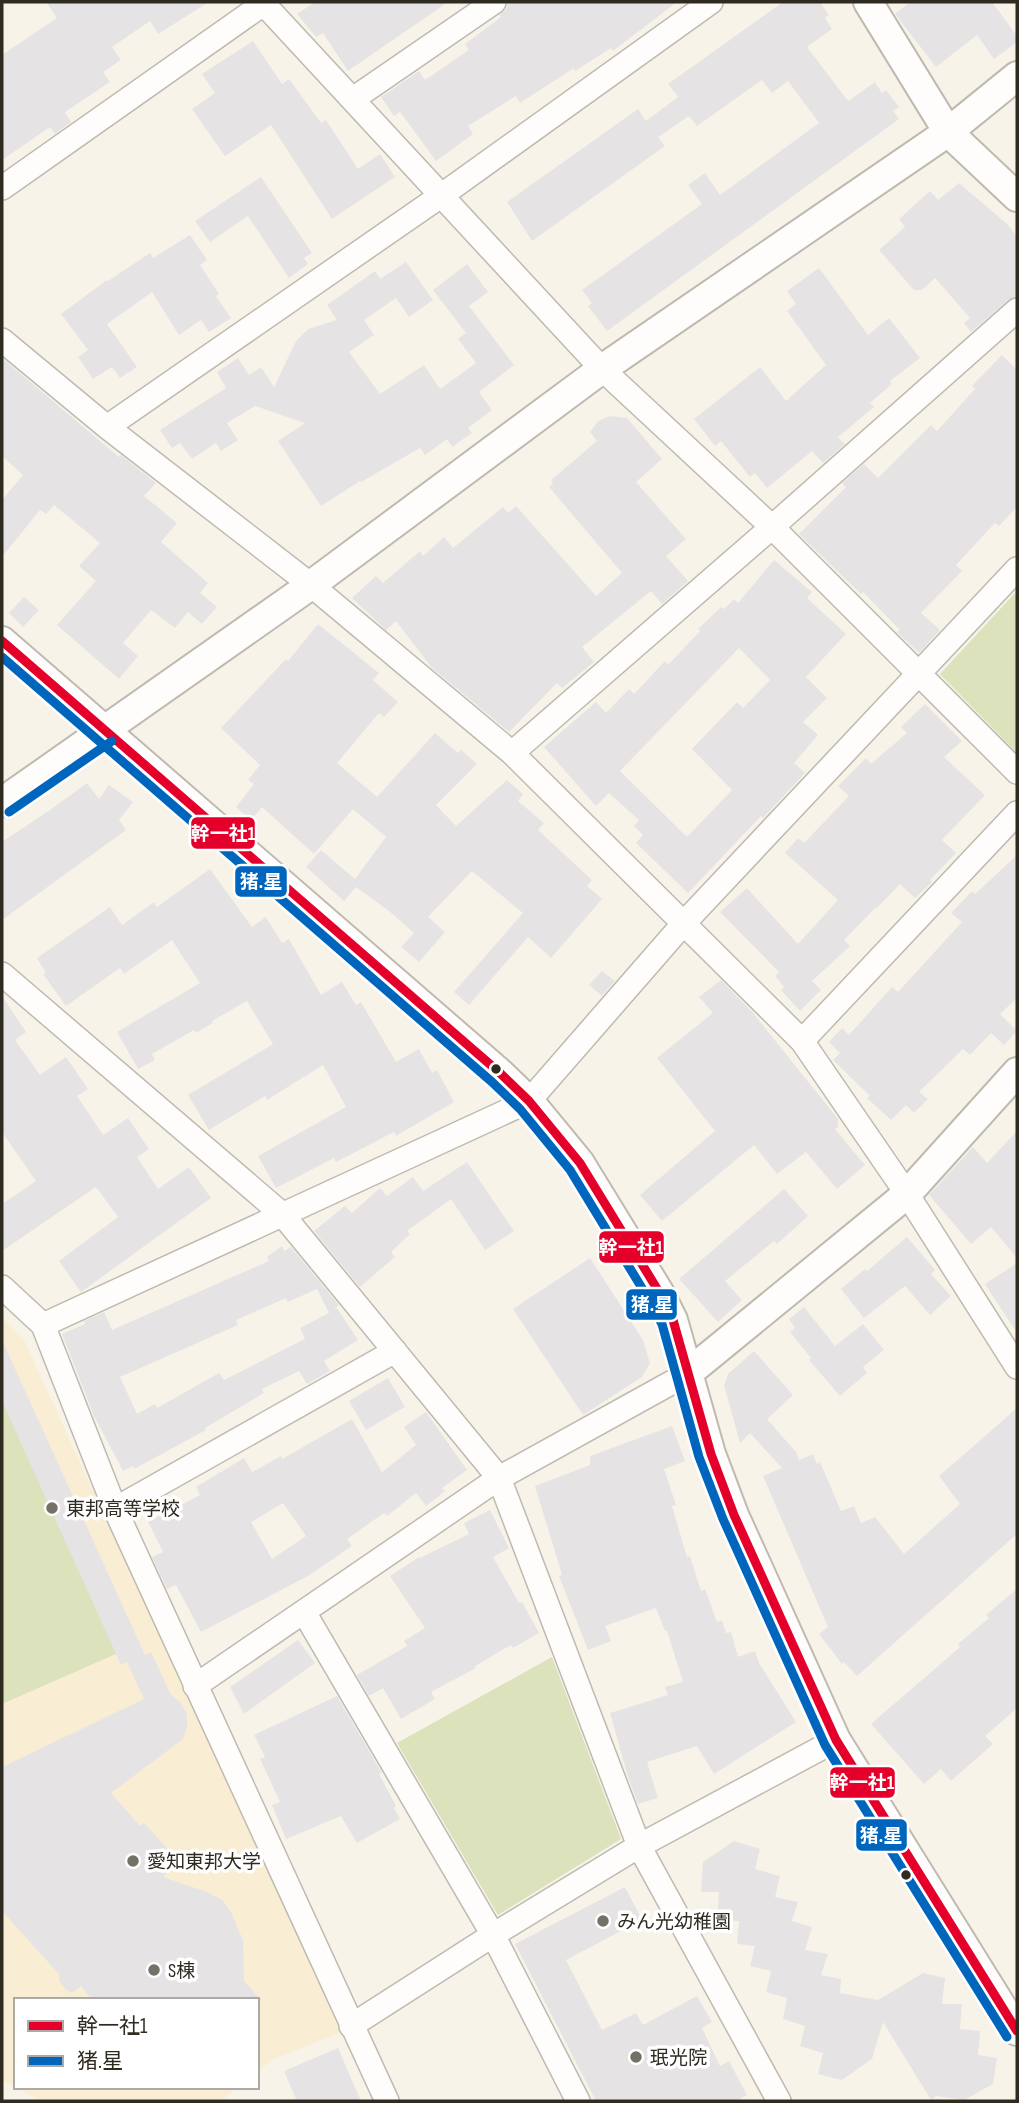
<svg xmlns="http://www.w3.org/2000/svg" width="1019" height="2103" viewBox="0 0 1019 2103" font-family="'Sofia Sans Condensed','Noto Sans JP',sans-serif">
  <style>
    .built { fill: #f9edd4 }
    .green { fill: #dce2bc }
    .building { fill: #e6e3e5; fill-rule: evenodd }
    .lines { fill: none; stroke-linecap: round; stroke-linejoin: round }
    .minor-casing { stroke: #bfbab0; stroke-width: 26 }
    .tertiary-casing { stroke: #bfbab0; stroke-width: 32 }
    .minor { stroke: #fefdfc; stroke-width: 23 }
    .tertiary { stroke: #fefdfc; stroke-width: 28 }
    .bus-1-casing { stroke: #fff; stroke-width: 14 }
    .bus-2-casing { stroke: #fff; stroke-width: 14 }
    .bus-1 { stroke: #e4002b; stroke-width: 9 }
    .bus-2 { stroke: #0065bd; stroke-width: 9 }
    .bus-dot { fill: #302b20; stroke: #fff; stroke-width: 2.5 }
    .poi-dot { fill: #767166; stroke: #fff; stroke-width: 2.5 }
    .labels { text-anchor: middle; stroke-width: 7; stroke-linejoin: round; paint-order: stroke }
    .poi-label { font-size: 19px; fill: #302b20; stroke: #fff; text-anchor: start }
    .line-badge { stroke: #fff; stroke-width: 2.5 }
    .badge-label { font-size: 19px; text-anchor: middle; font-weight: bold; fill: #fff }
  </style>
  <rect width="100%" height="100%" fill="#f8f3e9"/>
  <path class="built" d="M2,1318L24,1340L341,2032L272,2060L257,2072V2000H16V2087H238L221,2101H41L2,2080Z"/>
  <path class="green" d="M1015,593L1017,595V753L940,674Z
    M2,1398L118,1653L2,1704Z
    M552,1657L621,1839L498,1915L397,1743Z"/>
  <path class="building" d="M46,2H209L158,34L150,21L112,47L121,60L103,72L110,82L65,112L71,122L55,134L50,127L2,160V55L57,18Z
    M315,2H448L348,71L323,33L316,37L297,14Z
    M508,2H677L613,51L611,48L575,71L574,68L520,103L516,96L468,126L473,134L436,161L400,112L394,116L381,97L419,71L425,80L469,50L465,44L501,17L499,15L506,9Z
    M783,2H820L829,15L825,18L832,29L807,47L848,101L875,82L882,93L886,90L899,107L893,111L899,119L607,331L588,306L592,303L582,290L702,204L688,185L705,173L720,195L819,123L788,81L772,93L762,80L697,126L689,116L658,137L665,146L532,241L507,202L638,109L646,121L678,97L668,84Z
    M910,2H992L1017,36V42L994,59L977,35L936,67L895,14Z
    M253,41L282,84L289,79L321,123L326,120L358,169L380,154L395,177L332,219L271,125L225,156L192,109L215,93L202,74Z
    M261,177L312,253L304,258L308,264L289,278L248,216L210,242L195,221Z
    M959,183L1006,223L1017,236V296L1008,300L971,332L964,323L970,318L935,278L922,290H914L879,250L905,227L899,219L930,191L938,200Z
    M190,235L207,260L200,265L219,294L216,296L231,318L209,332L201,320L179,335L152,292L107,324L137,367L120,378L112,367L93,379L78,357L88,350L61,314L107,280L108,281L150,253L153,258Z
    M406,262L433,300L409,317L396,298L364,320L374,335L349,352L380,394L424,365L440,389L476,363L458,339L466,333L433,290L467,264L488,292L469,306L514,365L479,392L492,410L468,428L472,433L452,447L447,439L425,455L420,448L361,482L360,481L321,506L278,441L305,423L255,406L227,423L238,440L221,451L216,443L192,459L180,443L172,448L160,430L226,388L217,372L238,358L249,375L261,367L274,387L296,341L308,329L337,320L327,305L375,271L380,279Z
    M819,268L868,335L889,318L920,358L890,381L892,384L870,403L874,407L838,437L845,444L823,463L812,451L767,488L755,473L750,477L721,441L715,446L694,419L760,367L786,401L826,365L787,311L796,304L787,291Z
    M1002,355L1017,370V507L999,526L995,523L956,565L962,571L921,613L940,630L919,653L897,632L900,630L863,592L861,594L799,534L846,487L842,483L864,464L878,478L931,425L937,431L975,389L972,386Z
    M2,358L119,457L121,455L156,483L144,496L177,523L161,542L208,583L200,593L217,607L202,624L188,612L175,628L151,610L123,643L138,656L119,679L57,625L96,581L79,566L100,543L54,505L46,514L40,510L2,557V500L23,475L2,456Z
    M610,416L627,418L662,459L636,482L686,539L666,556L688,581L662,604L651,591L582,647L594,662L562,688L557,683L509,732L432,668L396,621L386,630L352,598L376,576L383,583L420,551L423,556L444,537L453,548L503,507L508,513L516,506L596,596L622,573L549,487L553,483L551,480L597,441L590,432L598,421Z
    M774,560L812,592L807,598L846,634L806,677L827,698L803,722L818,735L794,763L805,773L763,818L761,816L688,893L636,843L643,835L634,826L639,820L609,793L596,806L544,747L596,702L606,713L629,689L634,694L665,661L668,665L700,631L698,629L721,607L724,609L734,599L738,603ZM739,648L770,680L743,708L737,702L692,749L732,790L687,837L620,771Z
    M24,597L39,610L23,627L9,613Z
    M318,624L379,673L373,680L398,702L384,717L379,713L337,763L377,797L435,733L458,753L461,750L477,764L436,805L456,826L507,780L523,794L518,801L544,823L538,830L592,880L587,886L602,899L551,958L528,937L469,1005L454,992L523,913L472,871L428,917L445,932L419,962L401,947L414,933L389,911L356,887L344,901L306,867L321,850L355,879L386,837L353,809L314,854L262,807L251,820L236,807L254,784L248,780L260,765L221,728L286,659L288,661Z
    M925,704L962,741L944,757L985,795L942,840L956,853L930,880L932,882L915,898L900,884L877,908L876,907L844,940L850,946L812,981L821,990L800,1011L781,990L784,987L775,976L779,972L720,912L747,888L798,944L838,900L785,853L798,838L804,843L849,796L838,786L866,758L871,764L907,733L901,727Z
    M87,783L99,799L109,785L133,802L119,820L126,830L2,920V842L50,810Z
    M1017,855V998L1000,1014L1017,1031L1004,1045L991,1033L970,1055L963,1049L919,1092L928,1099L914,1113L906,1105L891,1120L867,1098L870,1096L833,1060L840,1053L829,1042L842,1028L849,1035L892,987L898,992L962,922L951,913L972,891L975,894Z
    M210,869L252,927L266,917L282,943L289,939L321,995L342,982L356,1005L361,1002L396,1062L419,1049L432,1073L437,1070L454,1102L396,1136L394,1132L336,1162L334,1158L276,1188L258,1156L346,1107L323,1065L267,1100L265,1096L209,1130L188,1095L273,1044L247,1001L212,1021L213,1023L196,1033L194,1030L152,1054L155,1060L138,1069L117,1032L200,983L172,940L124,974L120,968L66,1006L43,974L46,973L37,958L110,907L122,925L154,902L157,907Z
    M602,971L615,981L602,996L589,985Z
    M721,980L753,1013L838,1119V1127L835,1129L865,1165L837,1189L806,1152L777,1174L754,1145L662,1221L640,1195L715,1131L657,1058L713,1013L699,997Z
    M2,996L26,1032L15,1040L40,1075L66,1057L88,1089L77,1096L103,1135L128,1118L149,1149L137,1157L158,1189L189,1167L211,1198L81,1292L59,1261L118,1217L96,1187L2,1251V1204L36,1181L2,1132Z
    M1017,1131V1258L991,1227L971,1244L929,1195L973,1147L987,1163Z
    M467,1162L514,1231L485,1250L451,1199L407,1231L410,1234L391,1252L395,1257L360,1287L314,1231L345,1206L352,1213L380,1188L387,1196L413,1177L423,1191Z
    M784,1189L808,1216L777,1244L774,1241L725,1281L742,1300L718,1322L679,1279Z
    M907,1237L935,1270L931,1274L951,1296L930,1315L905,1286L864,1318L841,1289L865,1269L867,1271Z
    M282,1246L284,1251L291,1247L339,1305L333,1310L337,1308L358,1340L324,1361L330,1371L307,1384L299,1371L262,1389L264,1393L205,1428L206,1430L134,1469L133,1466L123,1471L94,1416L62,1334L85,1324L84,1321L104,1312L112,1330L269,1261L267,1257ZM317,1289L329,1313L300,1328L305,1339L224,1380L219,1373L157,1408L155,1404L137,1414L120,1377L238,1325L236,1320L286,1298L288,1302Z
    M590,1258L643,1340L650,1363L642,1377L583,1415L513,1309Z
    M1017,1263V1333L985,1284Z
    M804,1307L835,1346L863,1324L884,1350L863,1367L867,1373L840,1396L809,1360L811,1358L790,1332L795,1328L789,1319Z
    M2,1340L145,1655L151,1652L171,1695L180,1702L187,1714V1727L183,1739L111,1793L140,1826L144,1823L180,1862L163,1877L207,1892L222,1900L230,1910L243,1940L244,1981L261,2000H92L81,1986L72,1993L65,1989L59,1981V1974L2,1911V1767L144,1699L127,1662L121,1665L2,1401Z
    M754,1351L793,1395L767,1419L796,1452L799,1460L813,1454L817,1464L820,1462L841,1511L854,1506L861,1523L875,1517L904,1554L960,1504L939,1476L1017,1408V1534L857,1676L844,1662L842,1664L819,1634L828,1627L763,1476L782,1468L750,1433L740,1443L724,1385L728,1374Z
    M388,1378L405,1407L366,1430L349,1401Z
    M426,1412L467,1470L442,1488L445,1491L426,1506L416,1493L387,1516L384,1513L347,1539L352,1546L308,1576L201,1632L176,1585L167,1589L152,1557L163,1552L148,1522L200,1495L196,1487L244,1458L252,1472L281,1456L282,1459L352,1419L382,1472L416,1445L404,1427ZM283,1503L306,1536L272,1559L251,1522Z
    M672,1426L685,1461L664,1469L676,1505L672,1506L687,1557L690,1556L701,1591L705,1589L717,1622L722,1620L726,1633L731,1632L738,1657L755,1651L759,1663L796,1722L714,1774L697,1746L647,1762L658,1798L638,1804L628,1777L610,1713L668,1695L665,1687L683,1682L667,1631H665L656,1608L605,1626L611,1641L588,1650L559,1576L562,1575L535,1486L590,1465V1456Z
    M490,1510L509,1548L493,1557L519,1603L522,1602L539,1633L513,1648L511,1645L475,1666L476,1668L431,1692L435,1699L401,1719L383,1688L369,1696L357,1675L407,1646L404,1641L425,1628L390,1576L419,1557L420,1558L469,1534L464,1523Z
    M1017,1589V1708L985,1736L993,1744L951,1781L941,1769L924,1784L871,1724L960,1647L958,1644L989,1618L986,1615Z
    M298,1640L315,1663L244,1714L230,1687Z
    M337,1696L382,1773L379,1774L396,1806L394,1808L400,1819L357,1843L341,1816L286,1839L272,1805L280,1802L260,1759L265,1757L254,1735Z
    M734,1841L760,1849L755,1869L780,1876L775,1897L798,1902L792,1921L812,1927L805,1950L828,1954L821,1975L841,1979L840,1993L878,2000L923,1973L945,1978L942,2004H962L960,2029L980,2031L978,2055L997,2058L993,2084L964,2100L936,2096L931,2100L883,2022L872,2059L842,2080L818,2074L823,2053L800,2046L805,2026L783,2019L787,1998L766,1992L771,1971L750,1966L755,1946L737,1944L739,1921L717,1920L719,1892H701L703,1862Z
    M625,1887L642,1920L566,1960L602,2030L636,2013L643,2025L697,1996L712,2022L702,2028L720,2066L729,2061L747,2095L736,2101H596L515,1944Z
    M338,2048L361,2101H297L284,2071Z"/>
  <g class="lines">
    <g class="minor-casing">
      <path id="minor" d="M262,2L602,369L772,527L1017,772
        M353,99L494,2
        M2,188L266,2
        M2,340L107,427L311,585L512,753L802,1041L907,1194L1017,1367
        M107,427L442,195L711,2
        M512,753L772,527L1017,310
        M2,974L282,1214L499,1478L639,1846L779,2101
        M802,1041L1017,813
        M2,1287L43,1325L115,1509L387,2101
        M43,1325L529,1101L684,923L1017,569
        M115,1509L395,1351
        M304,1612L493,1935L578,2101
        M195,1686L499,1478L687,1374
        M351,2026L493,1935L639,1846L836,1740"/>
    </g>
    <g class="tertiary-casing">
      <path id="tertiary" d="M868,2L948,132L1017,197
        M2,641L500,1073L529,1101L580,1163L659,1292L673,1320L711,1454L734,1515L836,1740L1017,2031
        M2,802L311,585L602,369L948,132L1017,76
        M687,1374L907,1194L1017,1072"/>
    </g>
    <use href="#minor" class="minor"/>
    <use href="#tertiary" class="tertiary"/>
    <g class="bus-1-casing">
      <path id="bus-1" d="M2,641L500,1073L529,1101L580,1163L659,1292L673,1320L711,1454L734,1515L836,1740L1017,2031"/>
    </g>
    <g class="bus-2-casing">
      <path id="bus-2" d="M2,657L492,1082L520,1109L570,1170L648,1298L662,1324L699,1457L723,1519L825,1745L1007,2037
        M9,812L112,741"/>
    </g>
    <use href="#bus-1" class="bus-1"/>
    <use href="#bus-2" class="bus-2"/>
  </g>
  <g class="bus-dot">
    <circle cx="496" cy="1069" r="6"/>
    <circle cx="906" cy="1875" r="6"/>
  </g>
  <g class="poi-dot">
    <circle cx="52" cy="1508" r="7"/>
    <circle cx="133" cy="1861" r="7"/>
    <circle cx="603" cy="1921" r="7"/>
    <circle cx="154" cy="1970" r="7"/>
    <circle cx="636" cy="2057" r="7"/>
  </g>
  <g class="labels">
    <g class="poi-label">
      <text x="66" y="1515">東邦高等学校</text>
      <text x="147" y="1868">愛知東邦大学</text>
      <text x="617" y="1928">みん光幼稚園</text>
      <text x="168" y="1977">S棟</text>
      <text x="650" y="2064">珉光院</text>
    </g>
  </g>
  <g class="line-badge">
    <rect x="190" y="816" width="66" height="34" rx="7" fill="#e4002b"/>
    <rect x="234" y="865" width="54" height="33" rx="7" fill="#0065bd"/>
    <rect x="598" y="1230" width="67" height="34" rx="7" fill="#e4002b"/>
    <rect x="625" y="1288" width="53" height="33" rx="7" fill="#0065bd"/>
    <rect x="829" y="1766" width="67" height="33" rx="7" fill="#e4002b"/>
    <rect x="855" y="1818" width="53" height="34" rx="7" fill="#0065bd"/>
  </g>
  <g class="badge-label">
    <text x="223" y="840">幹一社1</text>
    <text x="261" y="888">猪.星</text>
    <text x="631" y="1254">幹一社1</text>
    <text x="652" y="1311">猪.星</text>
    <text x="862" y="1789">幹一社1</text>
    <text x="881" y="1842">猪.星</text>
  </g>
  <rect width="1019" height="2103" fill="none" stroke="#302b20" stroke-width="7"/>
  <rect x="14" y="1998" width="245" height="91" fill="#ffffff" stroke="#acaaa6" stroke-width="2"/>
  <rect x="28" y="2021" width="35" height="10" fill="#e4002b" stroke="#acaaa6" stroke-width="2"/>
  <text x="77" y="2033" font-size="21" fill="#302b20">幹一社1</text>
  <rect x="28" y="2056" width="35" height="10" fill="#0065bd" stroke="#acaaa6" stroke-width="2"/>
  <text x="77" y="2068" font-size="21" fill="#302b20">猪.星</text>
</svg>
